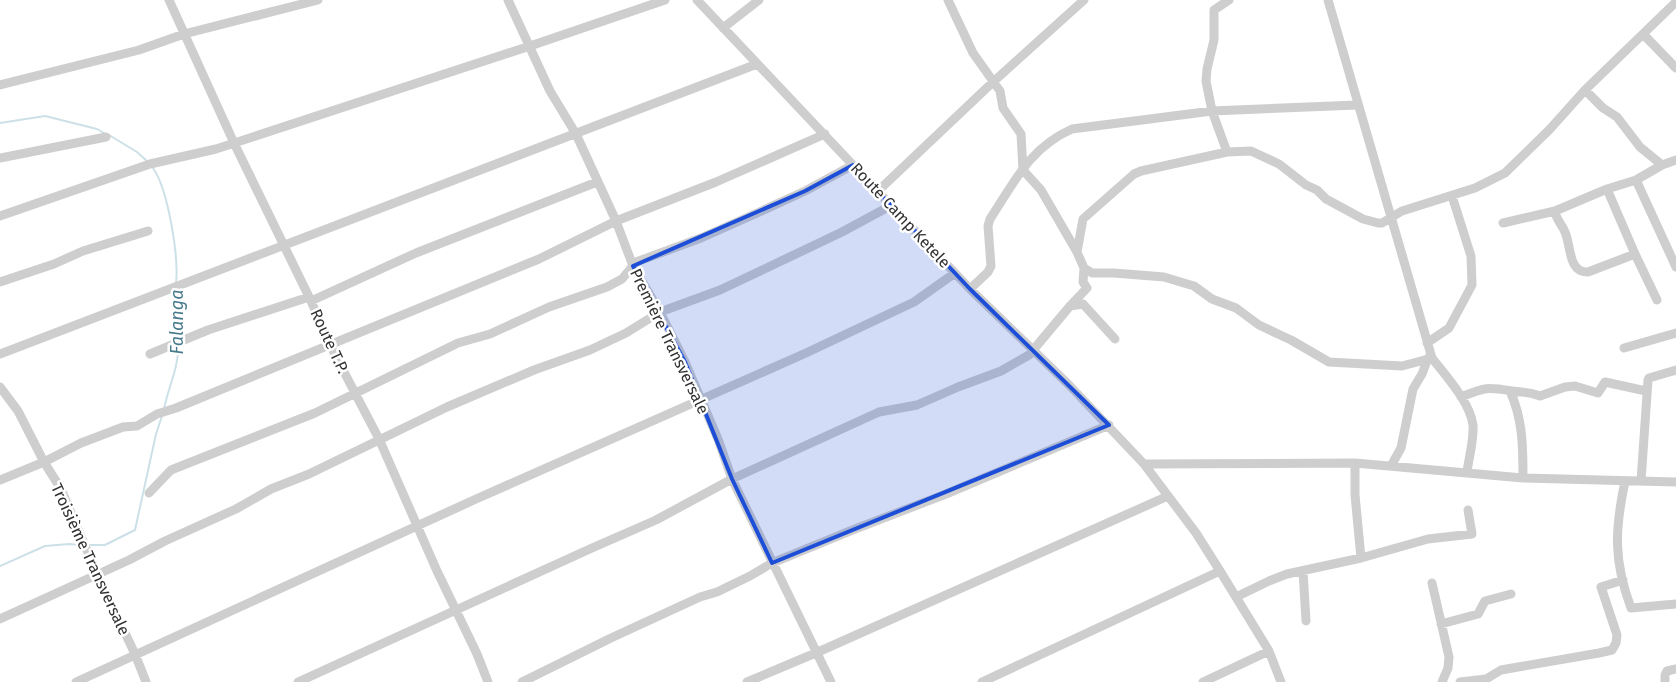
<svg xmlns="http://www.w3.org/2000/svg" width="1676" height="682" viewBox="0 0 1676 682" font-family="'Fira Sans',sans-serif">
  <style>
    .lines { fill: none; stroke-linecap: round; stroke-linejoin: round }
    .stream { stroke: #cce0e7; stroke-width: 2 }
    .minor { stroke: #cecece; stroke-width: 9 }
    .marked { fill: #1d4ed8; fill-opacity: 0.2; stroke: #1d4ed8; stroke-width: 4; stroke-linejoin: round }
    .labels { text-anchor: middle; stroke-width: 5; stroke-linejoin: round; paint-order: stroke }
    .street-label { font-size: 16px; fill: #313131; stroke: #fff }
    .water-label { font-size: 18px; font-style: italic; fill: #46798b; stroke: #fff }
  </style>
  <rect width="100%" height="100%" fill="#fff"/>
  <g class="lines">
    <path class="stream" d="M0,123L45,116L97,129L104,133
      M109,135L137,152L148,162
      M153,168C168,189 179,257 176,284
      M176,291L178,339
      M164,409C168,388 179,367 178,346
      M89,545H105L135,530L156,434L162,416
      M0,566L45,546L69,544L82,545"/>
    <path class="minor" d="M169,0L234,143L311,301L330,345L379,439L437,571L477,654L488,682
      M508,0L550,91L576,134L616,221L633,266L660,312L685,362L718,439L732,479L831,682
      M697,0L970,289L1069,385L1144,464L1196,533L1220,571L1269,651L1281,682
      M948,0L973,53L1000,91L1003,108L1021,134L1023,170L1041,190L1077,252
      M1328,0L1432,358C1445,375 1470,402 1473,425C1474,440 1469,457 1467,472
      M723,28L759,0
      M1644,35L1676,68
      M0,85L139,50L184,34L318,0
      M1585,90L1603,108L1617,117L1640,147L1662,165
      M1227,152L1212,111L1206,81L1207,69L1214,40V10L1229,0
      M0,158L106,137
      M1636,180L1676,267
      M1607,189L1635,254L1657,300
      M878,191L993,82L1084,0
      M1555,211C1556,220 1562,224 1565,232C1571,245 1568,273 1588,272L1635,254
      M0,216L150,164L216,149L530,46L665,0
      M1503,223L1555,211L1607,189L1636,180L1662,165L1676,160
      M1084,268L1092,273H1114L1164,277L1194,286L1212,299L1236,308L1259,325L1291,340L1329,362L1402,366L1432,358
      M0,282L54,264L83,251L148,231
      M970,289L988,272L991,266L988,226L990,219C1014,183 1029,148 1072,129L1212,111L1357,105
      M311,301L416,253L597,182
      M1070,306L1083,304L1115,339
      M1427,343L1449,328L1472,285L1471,256L1452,196
      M1624,348L1676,333
      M0,354L757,64
      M150,354L208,330L309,297
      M0,387L18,411L44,462L61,489L97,574L135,654L146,682
      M1510,391C1523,419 1523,448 1523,478
      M1461,397C1486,387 1487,387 1512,391C1523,393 1528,391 1540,396L1565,387L1575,386L1598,393L1605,382L1646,391
      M1355,463V495L1361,558
      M1144,464L1355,463L1523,478L1676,482
      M1391,466L1401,448L1413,389L1422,374L1428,358
      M0,480L44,462L81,443L123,427L137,426L157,414L176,408L539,259L616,221L716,182L825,134
      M1625,481C1615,529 1613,560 1631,608L1676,604
      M1641,481L1648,380L1649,378L1676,370
      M149,493L171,470L315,413L458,343L490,334L549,307L607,287L622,279L636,262L701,238L755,214L805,191L853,165
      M1303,571L1306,621
      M1432,583L1449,657L1448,668L1442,682
      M1236,597L1269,581L1287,574L1361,558L1428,539L1472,534L1468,510
      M0,619L129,560L165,541L236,509L271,489L309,474L447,407L534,370L590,350L626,333L660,312L720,290L756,273L842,232L892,205
      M1441,624L1478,614L1485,601L1511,594
      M76,682L476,499L806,353L914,302L955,273
      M298,682L592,548L656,520L732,479L879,412L917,405L958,387L1001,371L1029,355L1070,306L1087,288L1083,282L1084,268L1077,252L1083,219L1134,174L1141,171L1227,152L1251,151L1279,164L1306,185L1317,190L1326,199L1363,219L1378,223H1382L1402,211L1475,188L1505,173L1550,129L1585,90L1676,2
      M522,682L611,638L700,597L717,592L750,576L772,563L855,529L946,494L1109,425
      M747,682L818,652L1168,496
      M982,682L1220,571
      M1203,682L1269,651
      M1460,682L1486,679L1501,670L1599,653L1612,650L1616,643L1617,635L1601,587L1623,580
      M1665,682V675L1667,671L1676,669"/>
  </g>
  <path class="marked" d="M853,165L970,289L1109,425L772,563L732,479L685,362L633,266L805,191Z"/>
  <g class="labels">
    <g class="street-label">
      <text transform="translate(901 215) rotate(47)" y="6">Route Camp Ketele</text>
      <text transform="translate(330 341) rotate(65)" y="6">Route T.P.</text>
      <text transform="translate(670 341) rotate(64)" y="6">Première Transversale</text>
      <text transform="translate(91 559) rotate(65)" y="6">Troisième Transversale</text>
    </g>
    <g class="water-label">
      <text transform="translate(177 322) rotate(-90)" y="6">Falanga</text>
    </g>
  </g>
</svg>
